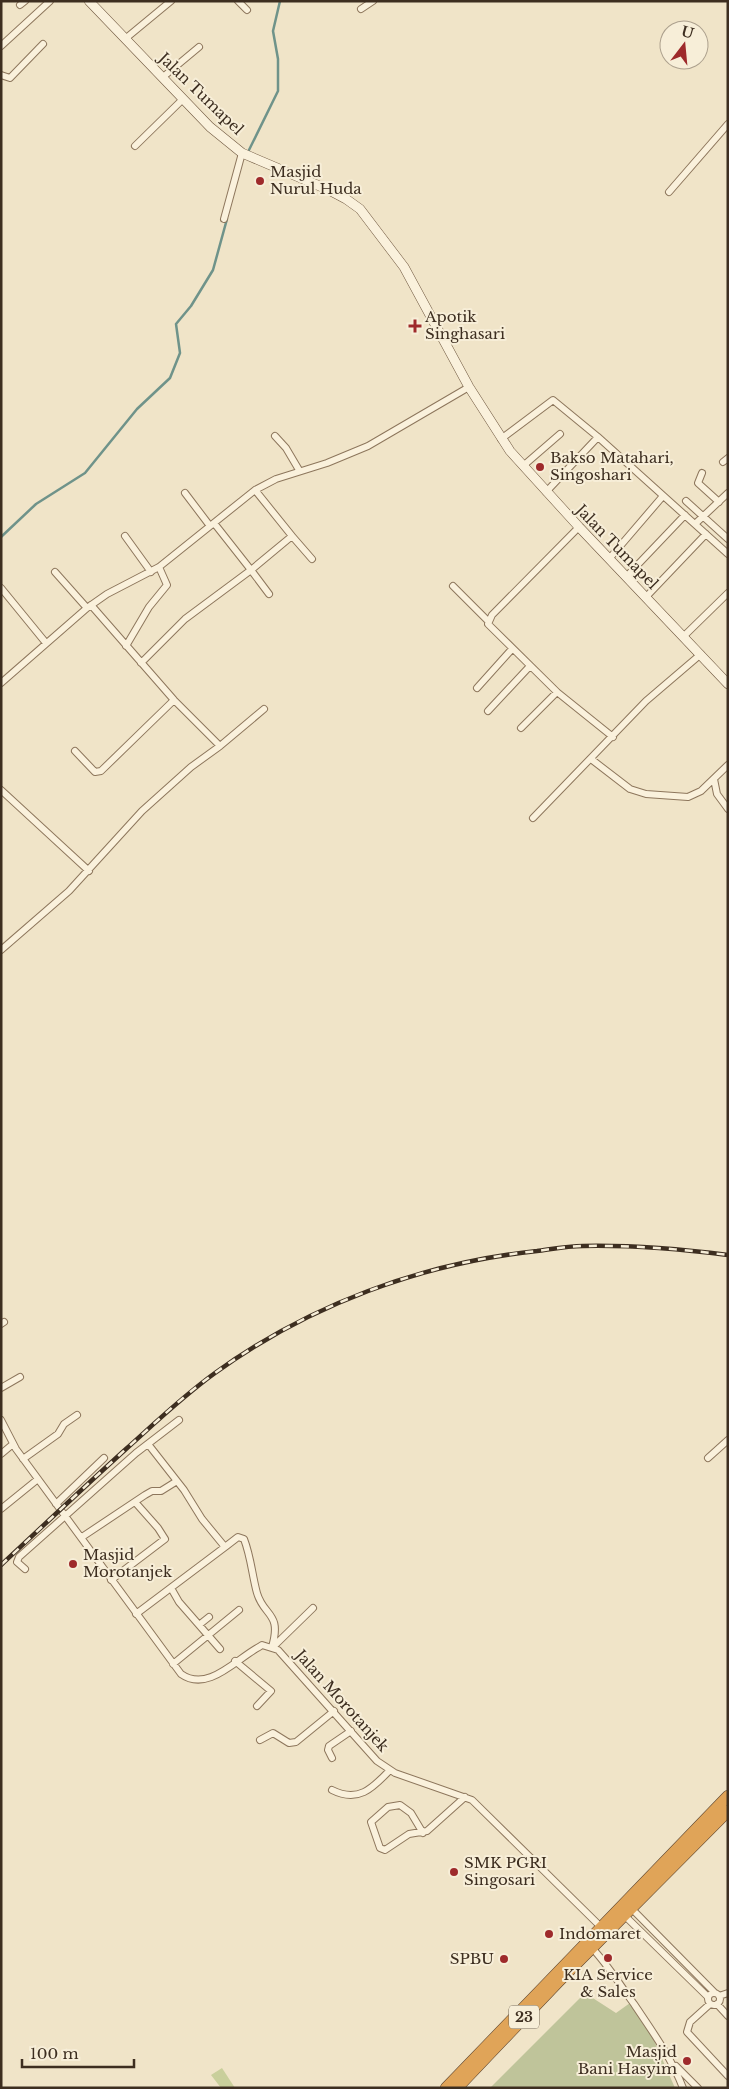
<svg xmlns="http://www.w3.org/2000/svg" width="729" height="2089" viewBox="0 0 729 2089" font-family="'Libre Baskerville',serif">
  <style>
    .green { fill: #c9cf9b }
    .cemetery { fill: #bfc49a }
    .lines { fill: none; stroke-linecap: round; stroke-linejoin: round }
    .stream { stroke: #6f938a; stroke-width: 2.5 }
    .street-casing { stroke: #8d765c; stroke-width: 8 }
    .secondary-casing { stroke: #6f573f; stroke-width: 10 }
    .highway-casing { stroke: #5b4430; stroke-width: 12 }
    .street { stroke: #faf1dc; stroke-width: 6 }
    .secondary { stroke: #faf1dc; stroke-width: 9 }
    .highway { stroke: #e0a458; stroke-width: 11 }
    .rail-casing { stroke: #3d2e20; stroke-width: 4.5 }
    .rail { stroke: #f7eed8; stroke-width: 2.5; stroke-dasharray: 8; stroke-linecap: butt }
    .poi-dot { fill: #9e2a2b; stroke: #f7eed8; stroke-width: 2 }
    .labels { text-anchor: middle; stroke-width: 4; stroke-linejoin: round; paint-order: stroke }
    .shield { fill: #f7eed8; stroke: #756857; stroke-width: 1 }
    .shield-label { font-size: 14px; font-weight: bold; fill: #3d2e20 }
    .street-label { font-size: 15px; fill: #3d2e20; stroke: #f7eed8 }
    .poi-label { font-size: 15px; fill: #3d2e20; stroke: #f7eed8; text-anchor: start }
  </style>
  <rect width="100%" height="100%" fill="#f0e4c8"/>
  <path class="green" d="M222,2068L235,2088H221L211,2075Z"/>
  <path class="cemetery" d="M585,1993L616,2013L630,2003L652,2036L675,2088H490Z"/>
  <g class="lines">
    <path class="stream" d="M248,152L278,91V59L273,31L280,1
      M1,537L36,504L85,473L137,409L170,378L180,353L176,324L191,306L213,270L227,219"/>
    <g class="street-casing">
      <path id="street" d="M238,1L247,10
        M20,5L25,1
        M361,9L373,1
        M125,39L171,1
        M1,46L50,1
        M1,75L10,78L43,44
        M163,77L199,47
        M135,146L183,99
        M669,192L728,124
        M224,219L242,153
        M275,436L286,448L299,470
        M501,439L553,400L598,437L728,554
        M723,462L728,458
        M523,466L560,434
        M702,473L698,483L719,502
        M255,490L292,536
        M546,492L598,437
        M185,493L210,526
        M686,501L728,539
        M695,524L728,493
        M579,527L492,615L488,624L557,692L613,737
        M125,536L151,572
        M609,559L663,496
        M55,572L87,608
        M626,577L685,515
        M453,586L488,621
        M1,588L46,643
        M269,594L251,570L292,536L312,559
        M646,597L706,534
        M684,636L728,593
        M126,646L149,607L167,585L159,567
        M141,663L185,619L251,570L214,523
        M1,683L87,608L107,594L159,567L255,490L276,479L327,463L368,446L469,387
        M477,688L512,649
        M488,711L530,666
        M521,728L557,692
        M220,746L264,709
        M75,751L95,772L101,771L174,700
        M591,759L630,789L646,794L688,797L701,791L728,765
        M714,779L717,794L728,809
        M1,790L89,871
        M533,818L646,701L701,654
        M1,950L69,891L142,811L191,767L220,746L174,700L91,605
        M1,1324L4,1322
        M1,1388L20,1377
        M1,1420L16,1449L181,1674C208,1693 236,1659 259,1647L262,1645L278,1650L377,1761L395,1773L472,1800L601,1927
        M148,1444L184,1490L202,1519L225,1547L238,1537L244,1539C251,1557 252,1575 257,1593C264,1617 282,1612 272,1647
        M1,1454L13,1444
        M708,1458L728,1440
        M23,1459L58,1434L64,1424L77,1415
        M56,1504L104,1458
        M1,1509L38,1479
        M82,1537L145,1495L152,1491H161L177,1481
        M25,1569L17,1562L19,1557L136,1453L179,1420
        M111,1580L165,1539L158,1528L135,1502
        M171,1588L179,1602L220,1649
        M136,1614L225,1547
        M199,1625L209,1617
        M273,1647L313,1608
        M235,1661L271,1691L257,1706
        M173,1664L239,1610
        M260,1740L273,1733L289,1743L296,1742L334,1711
        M332,1758L328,1750L329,1746L351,1731
        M332,1790C358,1803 372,1789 390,1770
        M423,1833L411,1813L400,1805L388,1807L371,1822L380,1848L385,1850L409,1834L427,1831L465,1797
        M631,1908L715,1993
        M624,1915L708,1997
        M592,1948C608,1965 620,1985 634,2004C652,2031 671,2057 683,2088
        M708 1999a6 6 0 1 1 12 0a6 6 0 1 1-12 0Z
        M719,1996L728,1993
        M710,2004L690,2022L687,2032L728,2076
        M717,2004L728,2016
        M676,2066L698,2088"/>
    </g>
    <g class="secondary-casing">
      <path id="secondary" d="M89,1L210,127L242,153L329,190L346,199L360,209L404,267L469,387L510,451L579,527L728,684"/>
    </g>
    <g class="highway-casing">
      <path id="highway" d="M446,2088L728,1796
        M457,2088L559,1981L728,1811"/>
    </g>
    <use href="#street" class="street"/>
    <use href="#secondary" class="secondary"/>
    <use href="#highway" class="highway"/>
    <g class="rail-casing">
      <path id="rail" d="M1,1565C43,1526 84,1487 126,1449C155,1423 183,1396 215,1373C309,1305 422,1263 537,1251C552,1249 568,1246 583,1246C631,1245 680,1249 728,1255"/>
    </g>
    <use href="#rail" class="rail"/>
  </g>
  <g class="poi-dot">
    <circle cx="260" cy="181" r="5"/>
    <path d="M412.5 318.5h5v5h5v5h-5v5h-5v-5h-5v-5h5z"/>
    <circle cx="540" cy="467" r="5"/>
    <circle cx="73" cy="1564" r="5"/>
    <circle cx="454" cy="1872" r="5"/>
    <circle cx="549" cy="1934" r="5"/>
    <circle cx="608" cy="1958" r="5"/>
    <circle cx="504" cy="1959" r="5"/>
    <circle cx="687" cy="2061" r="5"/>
  </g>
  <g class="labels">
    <rect class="shield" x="509" y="2005.5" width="30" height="23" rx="4"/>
    <g class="shield-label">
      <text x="524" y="2022">23</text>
    </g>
    <g class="street-label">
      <text transform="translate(201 94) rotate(44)" y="5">Jalan Tumapel</text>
      <text transform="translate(617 547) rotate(46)" y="5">Jalan Tumapel</text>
      <text transform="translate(342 1701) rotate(48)" y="5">Jalan Morotanjek</text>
    </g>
    <g class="poi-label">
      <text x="270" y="177">Masjid<tspan x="270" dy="17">Nurul Huda</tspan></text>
      <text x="425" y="322">Apotik<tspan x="425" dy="17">Singhasari</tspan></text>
      <text x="550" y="463">Bakso Matahari,<tspan x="550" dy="17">Singoshari</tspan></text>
      <text x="83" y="1560">Masjid<tspan x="83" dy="17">Morotanjek</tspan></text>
      <text x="464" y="1868">SMK PGRI<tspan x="464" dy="17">Singosari</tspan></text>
      <text x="559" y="1939">Indomaret</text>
      <text x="494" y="1964" text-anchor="end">SPBU</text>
      <text x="608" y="1980" text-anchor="middle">KIA Service<tspan x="608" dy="17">&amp; Sales</tspan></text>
      <text x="677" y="2057" text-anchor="end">Masjid<tspan x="677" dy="17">Bani Hasyim</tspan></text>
    </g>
  </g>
  <rect width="729" height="2089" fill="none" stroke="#3d2e20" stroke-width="5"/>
  <g transform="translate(684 45) rotate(16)"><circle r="24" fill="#f7eed8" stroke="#ada18e"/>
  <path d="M0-4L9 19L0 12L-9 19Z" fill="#9e2a2b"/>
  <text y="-8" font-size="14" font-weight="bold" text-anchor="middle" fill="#3d2e20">U</text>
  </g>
  <path d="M22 2059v8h112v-8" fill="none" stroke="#3d2e20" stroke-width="2.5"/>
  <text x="30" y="2059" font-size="15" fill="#3d2e20" stroke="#f7eed8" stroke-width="4" paint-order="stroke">100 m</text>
</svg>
